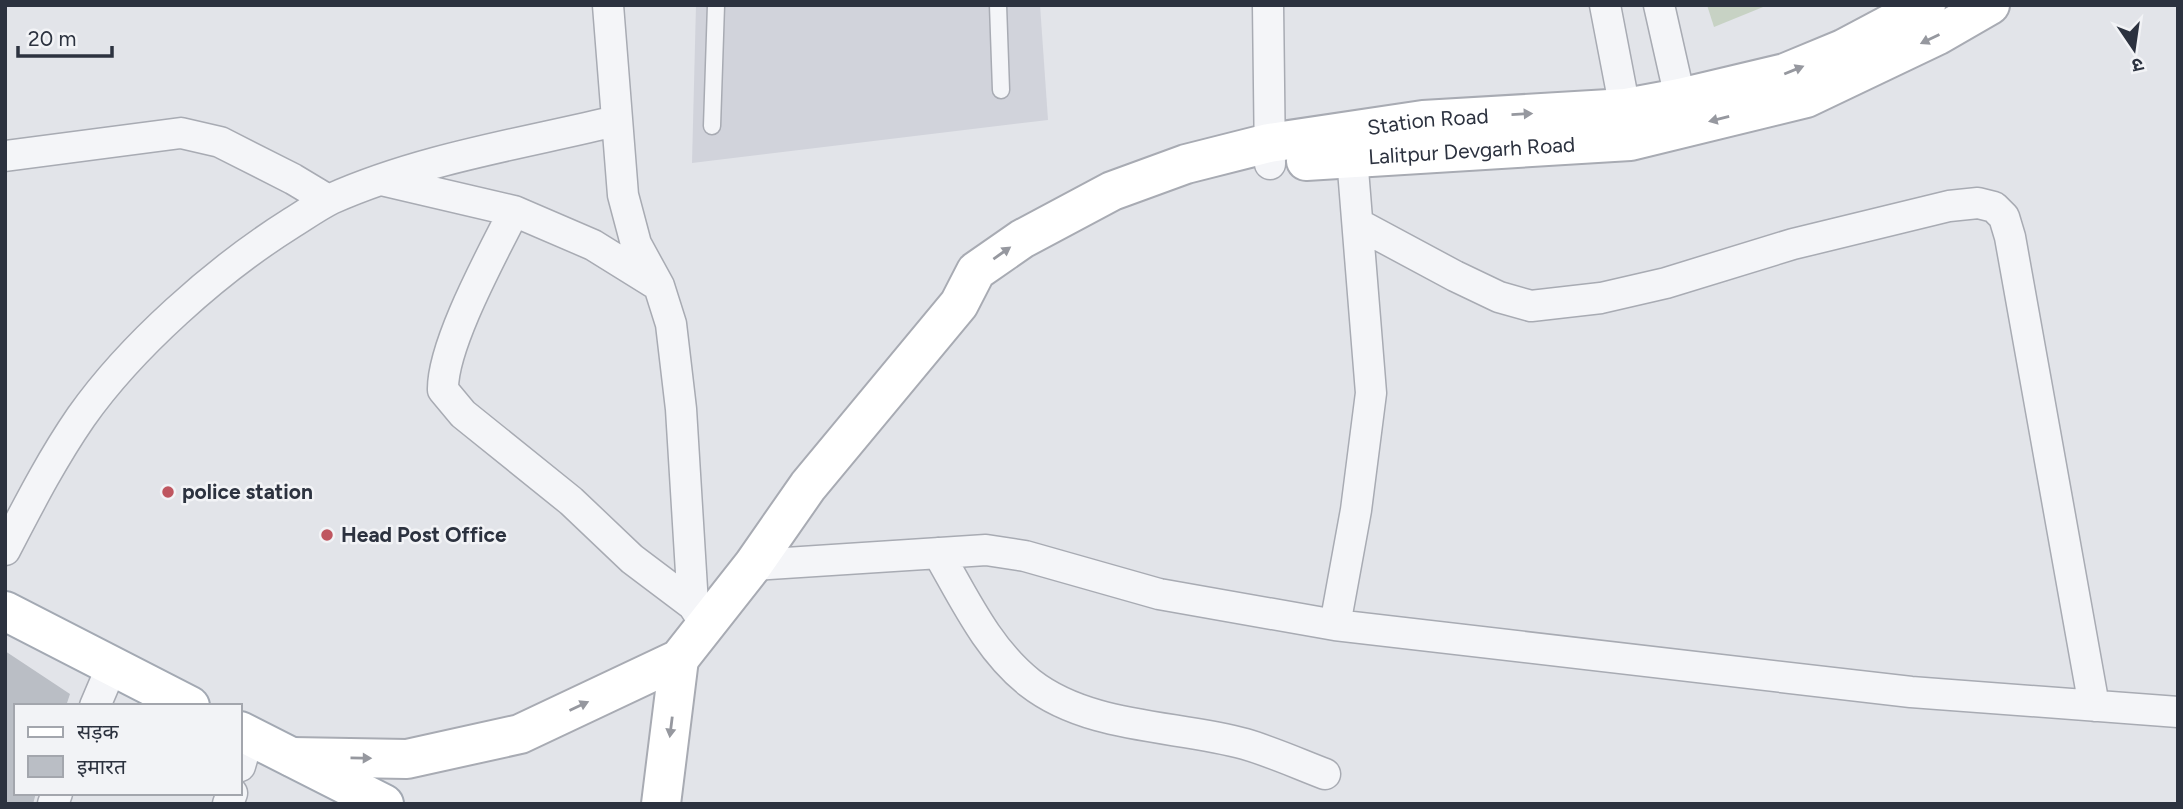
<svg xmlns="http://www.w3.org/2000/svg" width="2183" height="809" viewBox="0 0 2183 809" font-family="Figtree,'Noto Sans Devanagari',sans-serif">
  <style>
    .built { fill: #d1d3db }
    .green { fill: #c7d2c4 }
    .building { fill: #babec5 }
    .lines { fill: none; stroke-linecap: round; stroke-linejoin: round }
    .lane-casing { stroke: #a8abb3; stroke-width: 19 }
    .street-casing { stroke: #a8abb3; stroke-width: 33 }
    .secondary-casing { stroke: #a8abb3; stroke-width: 42 }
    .primary-casing { stroke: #a3a9b3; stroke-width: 42 }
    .lane { stroke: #f4f5f8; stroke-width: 16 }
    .street { stroke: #f4f5f8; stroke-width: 30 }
    .secondary { stroke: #fff; stroke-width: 38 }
    .primary { stroke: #fff; stroke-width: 38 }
    .oneway { fill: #96989f }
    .poi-dot { fill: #bf5660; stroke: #f2f3f6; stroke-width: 2.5 }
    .labels { text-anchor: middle; stroke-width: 5; stroke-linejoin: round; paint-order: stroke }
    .street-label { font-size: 21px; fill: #2c323f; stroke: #f2f3f6 }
    .poi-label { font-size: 21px; font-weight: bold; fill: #2c323f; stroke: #f2f3f6; text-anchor: start }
  </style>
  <rect width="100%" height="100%" fill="#e2e4e9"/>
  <path class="built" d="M696,5H1040L1048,120L692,163Z"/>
  <path class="green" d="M1707,5H1768L1714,27Z"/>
  <path class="building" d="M5,651L70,694L66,706H16V793H36L33,804H5Z"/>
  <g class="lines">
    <g class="lane-casing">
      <path id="lane" d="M998,5L1001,90
        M712,126L716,5"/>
    </g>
    <g class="street-casing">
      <path id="street" d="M608,5L623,195L636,244L659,286L671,324L681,409L693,605L706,625
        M1268,5L1270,164
        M1605,5L1629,130
        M1659,5L1680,98
        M5,156L181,133L220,142L293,179L328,200
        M381,180L514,211L593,245L659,286
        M514,211C493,253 442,345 443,390L463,414L571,501L632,559L693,605
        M1360,225L1455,276L1499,297L1531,306L1601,298L1666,283L1793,244L1949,206L1978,203L1994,207L2004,217L2010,237L2094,706
        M5,550C29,504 52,459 81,417C131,346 217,270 290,224C303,216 317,206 331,199C421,159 520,144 616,121
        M938,553C964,598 988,650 1030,683C1089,729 1176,725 1245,744C1272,752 1299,764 1325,774
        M753,565L986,550L1025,556L1159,594L1335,625L1911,692L2178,712
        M1335,625L1356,510L1371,393L1352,157
        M95,706L112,666
        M240,766L249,735
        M53,804L57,793
        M228,804L232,793"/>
    </g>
    <g class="secondary-casing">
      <g id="secondary">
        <path id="s1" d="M1306,161L1630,141L1806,98L1938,35L1990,5"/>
        <path id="s2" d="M292,757L407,759L520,734L679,659L753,565L808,486L959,304L976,271L1022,239L1112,191L1186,164L1269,143L1423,120L1626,108L1680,98L1785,73L1843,49L1926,5"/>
        <path d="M661,804L679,659"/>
      </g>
    </g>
    <g class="primary-casing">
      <path id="primary" d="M5,611L190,706
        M240,731L384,804"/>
    </g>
    <use href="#lane" class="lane"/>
    <use href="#street" class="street"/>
    <use href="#secondary" class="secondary"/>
    <use href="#primary" class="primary"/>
  </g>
  <defs><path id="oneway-solid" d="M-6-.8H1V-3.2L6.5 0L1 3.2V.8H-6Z" transform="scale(1.75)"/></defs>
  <g class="oneway">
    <use href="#oneway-solid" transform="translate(1930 39) rotate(154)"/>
    <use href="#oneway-solid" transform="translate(1794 70) rotate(-22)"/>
    <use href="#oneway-solid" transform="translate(1522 114) rotate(-3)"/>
    <use href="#oneway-solid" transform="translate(1719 119) rotate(166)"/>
    <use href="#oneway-solid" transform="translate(1002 253) rotate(-35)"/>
    <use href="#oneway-solid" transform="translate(579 706) rotate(-25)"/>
    <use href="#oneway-solid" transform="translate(671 727) rotate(97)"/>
    <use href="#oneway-solid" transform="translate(361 758) rotate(1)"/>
  </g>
  <g class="poi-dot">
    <circle cx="168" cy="492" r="7"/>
    <circle cx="327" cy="535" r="7"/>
  </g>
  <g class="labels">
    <g class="street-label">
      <text dy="7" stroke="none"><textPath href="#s2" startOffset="1379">Station Road</textPath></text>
      <text dy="7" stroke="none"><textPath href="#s1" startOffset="166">Lalitpur Devgarh Road</textPath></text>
    </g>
    <g class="poi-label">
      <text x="182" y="499">police station</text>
      <text x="341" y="542">Head Post Office</text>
    </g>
  </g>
  <rect width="2183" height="809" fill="none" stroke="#2c323f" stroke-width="14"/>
  <rect x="14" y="704" width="228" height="91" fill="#f2f3f6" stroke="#a3a6ad" stroke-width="2"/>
  <rect x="28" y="727" width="35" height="10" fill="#ffffff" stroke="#a3a6ad" stroke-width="2"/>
  <text x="77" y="739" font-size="21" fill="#2c323f">सड़क</text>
  <rect x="28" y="756" width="35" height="21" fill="#babec5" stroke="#a3a6ad" stroke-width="2"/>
  <text x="77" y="774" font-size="21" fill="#2c323f">इमारत</text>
  <g transform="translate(2134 49) rotate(167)" stroke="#f2f3f6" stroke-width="5" paint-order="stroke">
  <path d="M0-5L12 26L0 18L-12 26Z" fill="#2c323f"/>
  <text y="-10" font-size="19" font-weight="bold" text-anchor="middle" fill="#2c323f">उ</text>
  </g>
  <path d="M18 46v10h94v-10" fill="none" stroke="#2c323f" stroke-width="3.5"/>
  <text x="28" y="46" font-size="21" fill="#2c323f" stroke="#f2f3f6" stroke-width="5" paint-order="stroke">20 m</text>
</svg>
